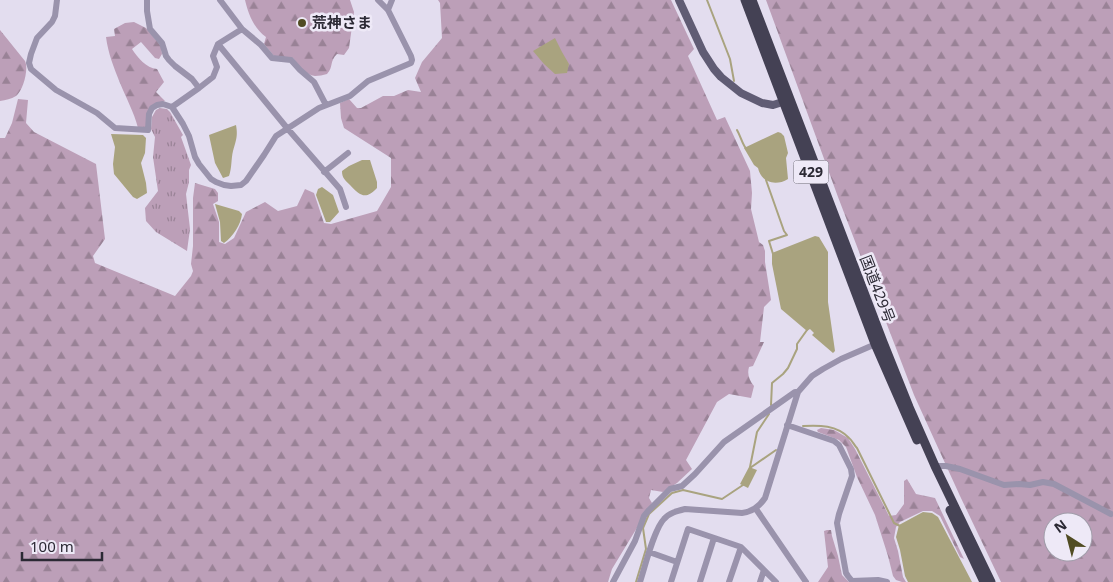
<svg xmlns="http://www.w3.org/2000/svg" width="1113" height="582" viewBox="0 0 1113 582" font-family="'Noto Sans','Noto Sans JP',sans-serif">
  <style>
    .grass { fill: url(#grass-tufts) }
    .forest { fill: url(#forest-firs); fill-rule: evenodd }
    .water { fill: #a9a37f }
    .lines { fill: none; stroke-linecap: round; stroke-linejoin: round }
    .stream { stroke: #a9a37f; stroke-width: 2 }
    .minor { stroke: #9a93ac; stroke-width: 6 }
    .major { stroke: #605c74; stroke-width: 8 }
    .highway { stroke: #444154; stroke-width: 9 }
    .poi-dot { fill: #514c23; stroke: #eee9f7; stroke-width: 2 }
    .labels { text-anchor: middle; stroke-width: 5; stroke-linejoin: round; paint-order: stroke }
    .shield { fill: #eee9f7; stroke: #66636e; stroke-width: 1 }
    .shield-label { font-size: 14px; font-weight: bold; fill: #2b2934 }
    .poi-label { font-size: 15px; font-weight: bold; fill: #2b2934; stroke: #eee9f7; text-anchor: start }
    .street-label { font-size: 15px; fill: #2b2934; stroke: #eee9f7 }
  </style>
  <defs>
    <pattern id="grass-tufts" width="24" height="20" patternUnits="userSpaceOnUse" patternTransform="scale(1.25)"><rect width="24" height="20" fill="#bc9fb8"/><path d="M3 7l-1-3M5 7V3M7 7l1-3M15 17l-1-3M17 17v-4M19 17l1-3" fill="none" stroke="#998296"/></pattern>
    <pattern id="forest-firs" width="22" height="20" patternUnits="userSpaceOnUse" patternTransform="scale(1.25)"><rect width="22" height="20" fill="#bc9fb8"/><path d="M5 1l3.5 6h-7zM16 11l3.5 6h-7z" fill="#998296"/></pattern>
  </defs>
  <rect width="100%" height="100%" fill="#e3ddef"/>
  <path class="grass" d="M160,108L167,109L170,112L183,135L181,137L191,165L189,170V182L186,194L190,229L187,251L156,232L146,221L145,208L158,191L153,157L155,137L151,129L152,117L156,110Z"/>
  <path class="forest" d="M245,0H350L354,12L349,48L344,55L337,54C329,62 334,66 327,74C323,75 319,76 315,76C305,75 298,64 293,58L274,56L264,44L266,37C254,29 248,13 245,0Z
    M438,0H671L694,49L688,56L717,120L725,117L750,171L752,193L751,209L759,242L763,245L765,251V262L771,300L764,307L760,342H764L753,366L749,367C747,374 749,380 754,386L751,398L729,394L717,402L686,460L692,469L677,483L663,492L651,490L649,498L652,503L612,569L608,582H0V138H5L12,123L18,99L28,100L26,123L34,132L96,164L105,239L93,256L95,263L175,296L191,276L193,271L191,264L193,246V198L195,183L215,189L218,193V201L213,204L219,222V242L225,244L234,238L246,212L265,202L278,211L297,206L305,189L314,193L324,223L331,224L377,211L391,187V158L344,128L341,118L340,103L349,99L357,108H361L383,96H394L408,90L421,92L415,78L422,62L442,38L440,3Z
    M766,0H1113V582H1001L960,496L914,395L838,197ZM1053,522H1083V552H1053Z
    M134,22L146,28L161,46L162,54L159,59L155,58L141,42L132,49C138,58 146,68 157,69L164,82L156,92L165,101L151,106L146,128H138C134,112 126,98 120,83C114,68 108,53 106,37L115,36L114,29L125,23Z
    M0,30L25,61C29,69 23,91 16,96C11,99 6,100 0,101Z
    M821,428L834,430L848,438L855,449L889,516L896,515L904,504V481L907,479L916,494L935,498L964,559L960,557L940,516L932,511H923L900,522L896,527L894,538L898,551L903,577L906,582H902L896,580L893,576L888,556L875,515L857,477L846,447L839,440L818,432L817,430Z
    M827,530H831L832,536L838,556L842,575L849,582H818L828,567L824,531Z"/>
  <path class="water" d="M555,38L562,52L569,64L567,73L555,74L544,64L533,51Z
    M236,125C238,136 236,140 233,151C231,159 232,168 229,176L223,178L215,163L209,135Z
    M778,132L781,133L784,136L788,153L786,158L788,179C775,187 761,182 758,168L754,165L744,148Z
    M111,134L143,135L146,138L145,153L141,163L146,183L147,193L137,199L133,197L114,174L113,164L115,147Z
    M362,160H370L377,182V188C366,200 360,196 350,185C345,180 342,178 342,171L349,166Z
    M322,187L333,195L339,212L330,222H326L316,195L318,189Z
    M215,204L239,211L242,214C241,224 233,237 224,243L221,241L220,222Z
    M815,236L819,237L828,252V302L835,351L833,353L812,335L814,333L810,329L807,331L781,309L772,264V253Z
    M749,467L757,470L748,488L740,484Z
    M923,512L932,513L938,517L972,582H908L905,576L900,550L896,537L899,525Z"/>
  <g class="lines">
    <path class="stream" d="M707,0L730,59L734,81
      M737,130C741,137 742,144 747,150
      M766,180L784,231L787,235L769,241L773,254
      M771,405L772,383L783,374L788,368L797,349V344L807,330
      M803,426C819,425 837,425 849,438C852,440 854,445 857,448L894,523L900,526
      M750,467L757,432L769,414
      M750,468L776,450
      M636,582L646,549L643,528L649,514L672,493L683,490L722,499L743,485"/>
    <path class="minor" d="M57,0L55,16L52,22L37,38L31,54L29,63L31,69L56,90L97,113L115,128L148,130L149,114L152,108L157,105L163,104L172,107L183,124L189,136L195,157L199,164L211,179L216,182L224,185L231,186L241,185L246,181L264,155L276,136L319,108L350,96L368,81L411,63L412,60L411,56L388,10L378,0
      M147,0V11L150,29L162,43L166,56L169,60L175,66L192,79L199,88L213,77L217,67L213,56L218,44L242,29
      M220,0L242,29L261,45L272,58L291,60L300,70L314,82L326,105
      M388,10L392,0
      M218,44L287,128L340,189L346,207
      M172,107L199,88
      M324,172L348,153
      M787,425L834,441L839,445L851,469L852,476L839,514L837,523L846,573L848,576L852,581L878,580L887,582
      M935,466H946L960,469L1004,485L1019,484L1030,485L1043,482L1054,484L1111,514
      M756,509L806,582
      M649,552L677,562
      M613,582L635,541L644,516L649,510L670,489L682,486L695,474L724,442L795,392H798
      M640,582C645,567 654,529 664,519C669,513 677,511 685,509L742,513C752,512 759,507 765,498L798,392L812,376L823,369L841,359L878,343
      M671,582L688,529L741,547L776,582
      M700,582L714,538
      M729,582L741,547
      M760,582L764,570"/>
    <path class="major" d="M679,0L703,52L714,69L721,77L741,93L762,103L773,105L789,100"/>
    <path class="highway" d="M745,0L875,344L917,440
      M752,0L883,342L909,407L935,466L991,582
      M950,510L984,582"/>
  </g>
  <circle class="poi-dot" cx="302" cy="23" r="5"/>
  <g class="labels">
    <rect class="shield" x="793.5" y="160.5" width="35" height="23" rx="4"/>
    <g class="shield-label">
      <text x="811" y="177">429</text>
    </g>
    <g class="poi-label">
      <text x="312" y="28">荒神さま</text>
    </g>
    <g class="street-label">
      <text transform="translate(877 289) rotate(69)" y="5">国道429号</text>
    </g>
  </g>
  <g transform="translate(1068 537) rotate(324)"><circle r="24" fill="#eee9f7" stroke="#a09ca9"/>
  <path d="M0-4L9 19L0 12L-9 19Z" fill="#514c23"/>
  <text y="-8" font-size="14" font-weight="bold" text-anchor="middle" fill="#2b2934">N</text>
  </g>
  <path d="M22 552v8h80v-8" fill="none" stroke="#2b2934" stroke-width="2.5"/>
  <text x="30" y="552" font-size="15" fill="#2b2934" stroke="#eee9f7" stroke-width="4" paint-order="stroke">100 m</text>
</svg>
